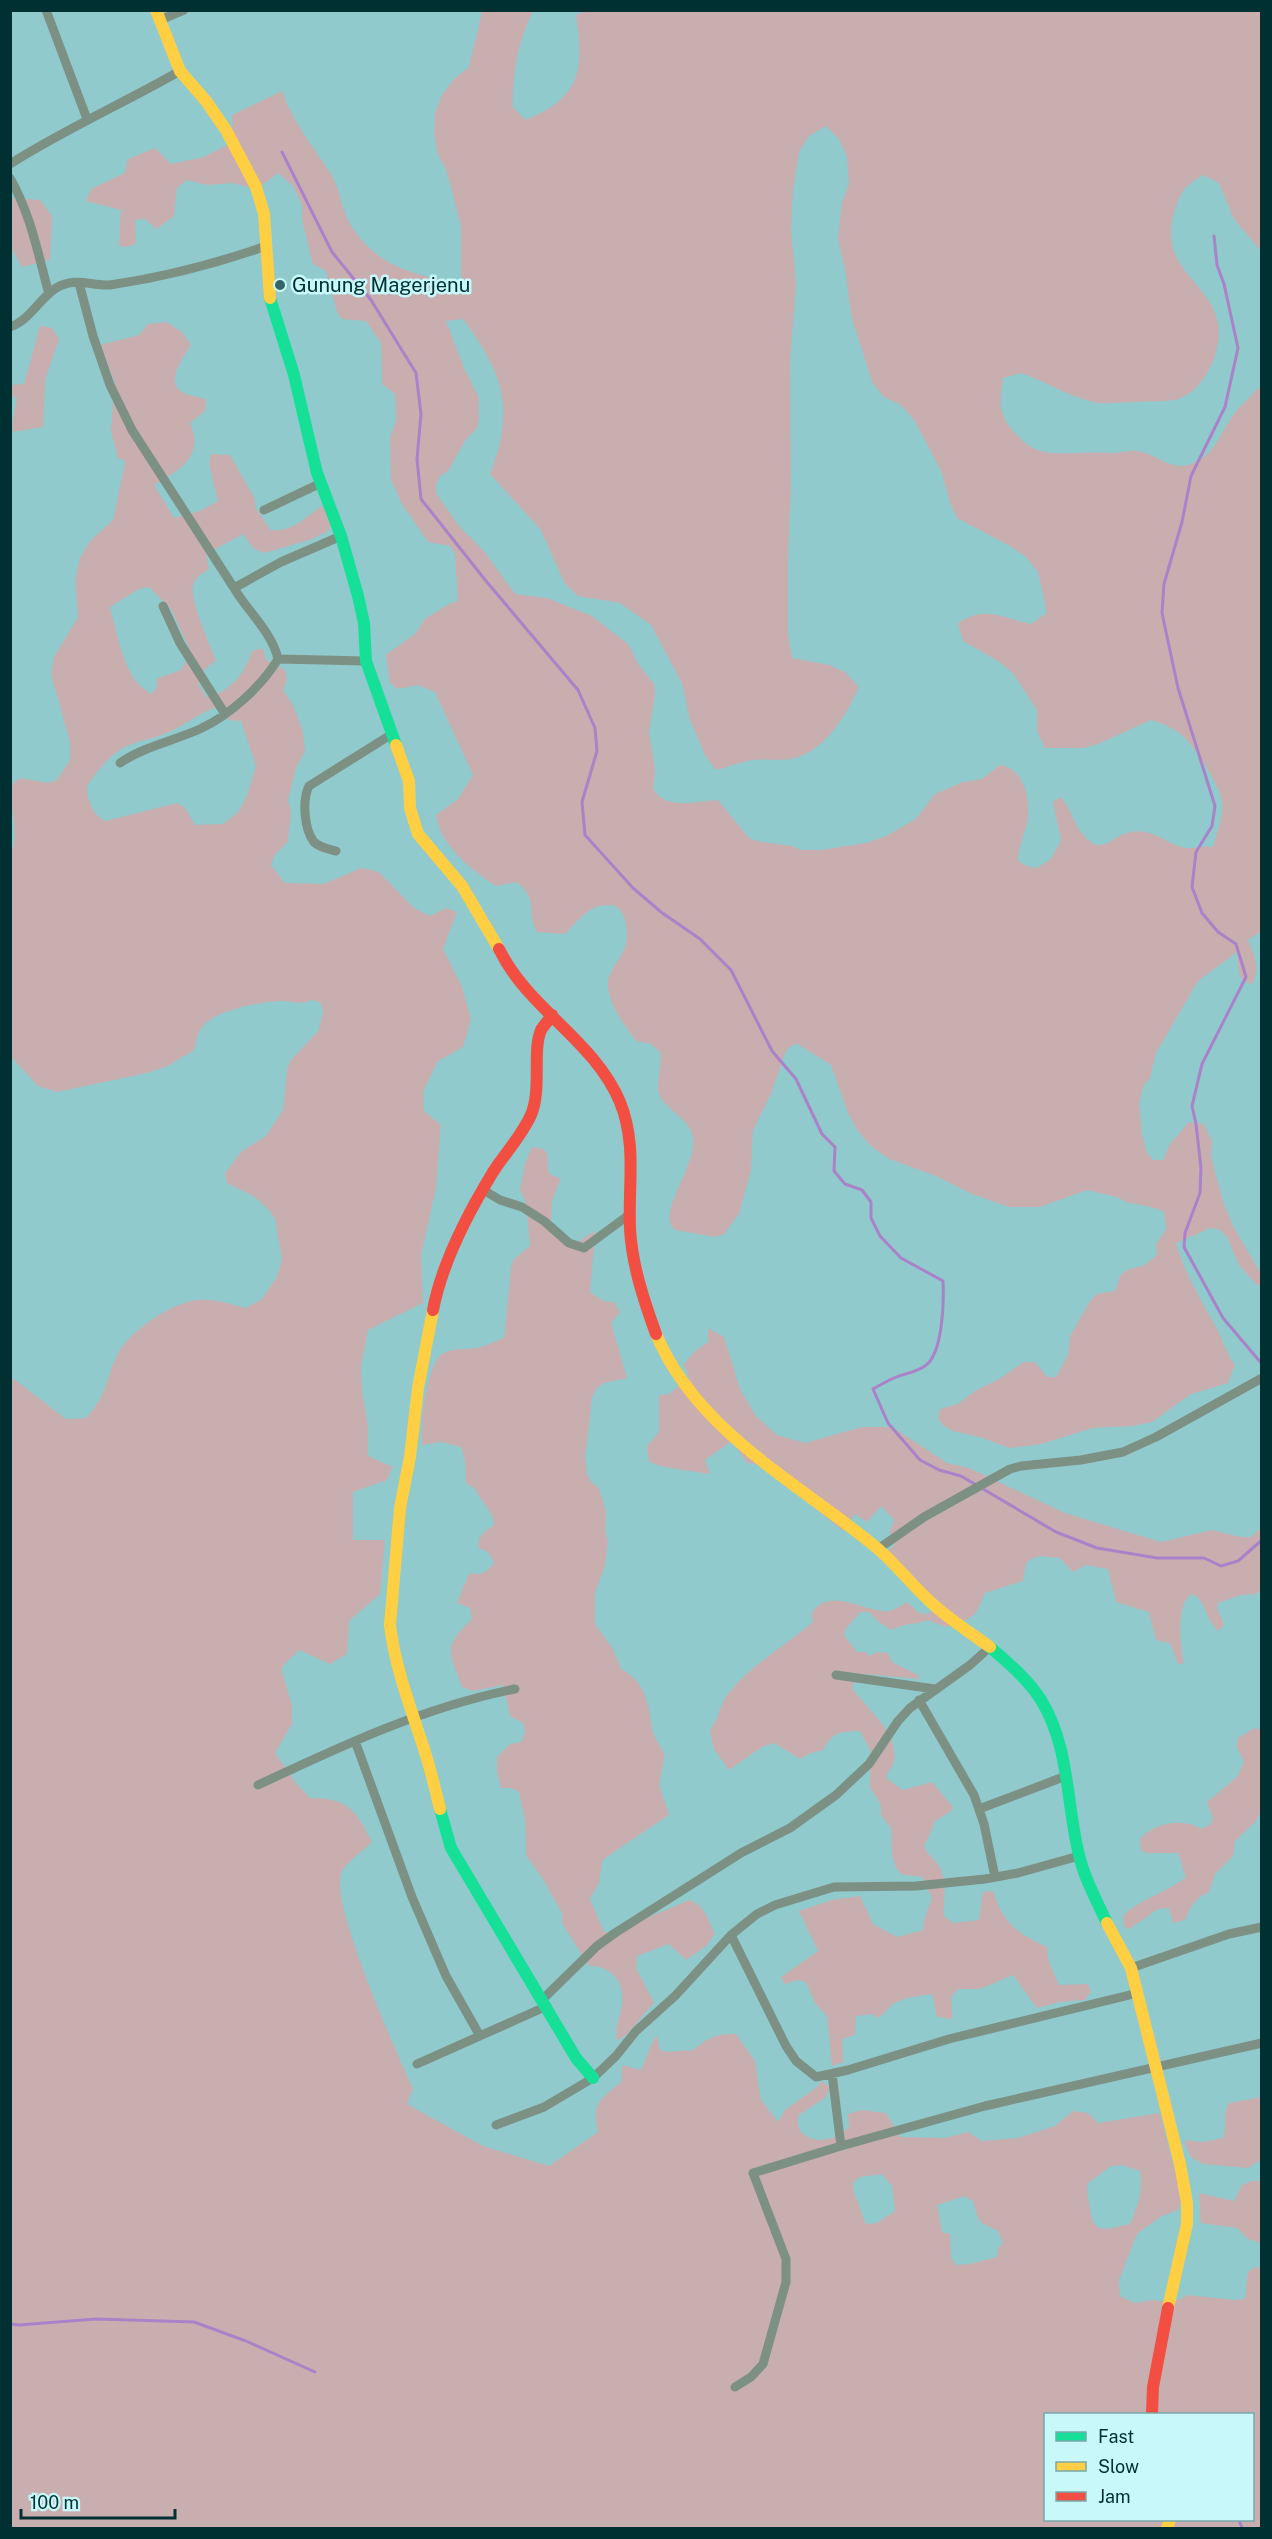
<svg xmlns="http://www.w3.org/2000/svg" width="1272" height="2539" viewBox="0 0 1272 2539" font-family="'Public Sans',sans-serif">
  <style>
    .green { fill: #c9aeb0; fill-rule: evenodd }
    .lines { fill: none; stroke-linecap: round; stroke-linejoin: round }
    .stream { stroke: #aa82c9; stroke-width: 3 }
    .street { stroke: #7d9084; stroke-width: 9 }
    .fast { stroke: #16e098; stroke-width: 12 }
    .slow { stroke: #ffcf43; stroke-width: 12 }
    .jam { stroke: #f24e42; stroke-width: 12 }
    .poi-dot { fill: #326668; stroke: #c8f8fa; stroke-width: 2 }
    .labels { text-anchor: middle; stroke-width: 5; stroke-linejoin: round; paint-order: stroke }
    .poi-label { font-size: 20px; fill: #003032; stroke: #c8f8fa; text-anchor: start }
  </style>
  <rect width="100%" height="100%" fill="#90cacd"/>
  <path class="green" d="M481,11H533C518,41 512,73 513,107L525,120C581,98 584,70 576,15L585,11H1261V251L1234,219L1219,183L1203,175C1184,186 1180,193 1174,213C1158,269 1210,281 1218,323C1223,351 1204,393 1175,400C1161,402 1147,401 1134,402C1121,402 1105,405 1093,402C1067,396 1045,381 1021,373L1003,378C1000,403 997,413 1015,433C1036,457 1053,453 1081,453C1092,452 1103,453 1114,453C1121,453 1129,450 1137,451C1155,453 1169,470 1188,465C1214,458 1219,435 1233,415C1240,407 1253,393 1261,386L1262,931L1248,940C1254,955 1261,968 1252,984L1243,981L1239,973L1237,952L1198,981L1156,1053L1150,1078L1144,1085L1139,1103L1142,1134L1147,1153L1153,1160H1163L1170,1144L1189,1122L1204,1124L1212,1141L1211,1156L1223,1201L1233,1226L1261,1274V1282L1258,1286L1239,1265L1227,1237L1220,1230L1211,1228L1176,1243C1185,1274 1201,1300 1216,1327C1224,1341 1225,1352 1235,1365L1228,1383L1191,1394L1152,1422L1133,1426L1093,1428L1041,1444L1009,1448L983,1438L953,1431L944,1426L938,1419L940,1409L958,1404L975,1391L999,1379L1024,1362H1035L1047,1377H1056L1068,1355L1070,1336L1090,1301L1097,1294L1115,1291L1120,1276L1127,1270L1145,1265L1157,1255L1156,1244L1166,1229L1164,1212L1155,1208L1126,1202L1117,1197L1087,1190L1040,1207H1009L972,1194L936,1176L889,1159L871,1146L858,1131L848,1113L831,1065L796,1043L788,1048L784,1056L771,1094L753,1130L751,1170L739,1214L724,1234L715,1237L675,1230C673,1228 671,1225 670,1222C665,1203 696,1164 693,1138C690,1116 662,1110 658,1090C657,1084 661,1063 661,1054C654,1044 648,1042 637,1042C625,1026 609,1006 608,985C608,970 621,960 625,947C629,934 627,906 610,905C589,904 578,921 565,934L537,932C526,912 539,897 516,882L496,886C472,870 440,846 436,815L458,799L473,775L435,692L418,685L398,689L390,683L386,655L415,634L425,619L449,604L458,601L455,553L450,546L428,542L402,504L391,480L390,438L396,420L395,394L382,384L381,343L366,321L342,319L337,312L326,271L313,264L302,220V205L293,186L278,173L261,186L251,188L233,183L207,185L187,180L177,188L174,216L157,229L145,219L135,220L136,243L128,247L119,246L121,210L86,201L91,189L125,173L128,159L155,148L171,164L204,157L233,142L232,115L282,91C292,121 314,148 331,174C340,188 341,207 349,222C376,268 413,273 461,285V226L447,172L437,152L434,132L435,113L442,95L454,79L469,67L482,12ZM826,126L839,139L847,157L849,184L842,202L838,239L846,275L851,315L872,382L884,397L901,405L915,421L942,473L949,500L957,518L1010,546L1026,557L1038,572L1047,613L1031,624C1000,618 988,605 958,623L963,641L998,661L1013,673L1037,710V731L1045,748H1083L1098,744L1151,720C1164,724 1174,728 1184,737C1195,747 1220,786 1222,801C1224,816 1217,833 1213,847C1204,845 1193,849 1185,848C1166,844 1149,824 1124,834C1113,838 1103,851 1091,842C1073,829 1073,809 1060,797L1053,802L1061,840L1051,859L1037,868L1027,866L1018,861C1018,847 1024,837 1027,823C1031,801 1025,768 1000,765L982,779L963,782L935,794L916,819L886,836L866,843L821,850H802L792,846L757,841L749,838L718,800C696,801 667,811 653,789L655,770L649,732L655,693L654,684L637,662L629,645L592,616L547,598L515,594L484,551L459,526L436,493V484L440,476L448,471L465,441L477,428L479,419V398L464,368L446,321L463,319C503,373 516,409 490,474L541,530L565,584L578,596L620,603L651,625L682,683L690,720L705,755L716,770C728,767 740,762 752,760C766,758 781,762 795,758C827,749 846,715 859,687L845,672L829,665L792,658L788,633V561L791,484L790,363L796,285L791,228L793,190L799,152L809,136Z
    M11,198L40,200L52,216L50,260L22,267L11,247Z
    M166,322L182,332L191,345C184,356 165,382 182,392C189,396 199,397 206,399L205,411L190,423C205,456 180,470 154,485L174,518L200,511L218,501L209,464L211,454L230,455L254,497L256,508L270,530C292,533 305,517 322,506L332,521L328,531L312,539L265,553L254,549L243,534L206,554L209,569C203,573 194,578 193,586C190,601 210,645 216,660L204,670L198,684L207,698C230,691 245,674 252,651L263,648L266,660L285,670L287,680L283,690L293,705L303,732L305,751L296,768L288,800L291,811L288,841L274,856L271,865L285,883L324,884L361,868L372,870L380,873L414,908L430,916L446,908L457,912L443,949L462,987L471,1019L463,1047L437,1062L423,1092L424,1111L441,1125L436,1188L421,1255L423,1303L368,1330L361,1366L362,1392L368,1427V1456L393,1467L387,1480L353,1492V1540H385L380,1594L349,1621L347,1654L330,1664L299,1650L281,1668L292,1706V1724L275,1753L296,1783L310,1798C348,1798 356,1810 372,1842C363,1851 348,1861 342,1871C327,1899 398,2055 413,2089L407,2104L483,2146L549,2166L598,2132C591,2103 600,2100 621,2082L622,2065L641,2070L654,2039L657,2036L660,2050C670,2054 681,2049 692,2051C706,2039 716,2033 736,2034L755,2061L761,2100L778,2122L785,2110L817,2087L821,2081L830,2087L826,2097L799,2115C793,2133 811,2143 828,2139C835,2138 842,2132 849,2128L848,2114L861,2110L886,2113L900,2137L945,2138L968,2132L982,2141L1018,2138L1055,2126L1073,2111L1088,2113L1098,2123L1160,2113L1182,2198L1178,2210L1160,2217L1137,2234L1119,2280L1120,2296L1135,2303L1153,2300L1168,2302L1181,2299L1188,2295L1234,2300L1245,2299L1248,2272L1256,2267L1261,2268V2528H11V1377L66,1419L86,1418C109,1393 105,1378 119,1352C131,1330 174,1301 199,1300C215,1299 231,1304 245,1308L261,1300L277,1277L282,1259L275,1219L270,1211L255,1197L227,1183L225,1173L242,1151L266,1136L283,1110L287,1070L290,1061L319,1030L323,1012L321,1003L312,1000C297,1006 293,1000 280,1001C260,1002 207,1011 199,1032C196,1038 196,1044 194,1050L168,1066L147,1073L57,1092L38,1086L11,1057L10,855C22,832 5,796 13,784C13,783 20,778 20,778L48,783L57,780L70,760V742L51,674L54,657L78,617L75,579L80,558L90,541L113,520L125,463L123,459H118L111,430L115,383L100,345L139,335L148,324ZM149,587L171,609L191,652L181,670L156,679L157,686L152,694C123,680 118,635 110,607L139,589ZM217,707L229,720L241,721L256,766L247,796L238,812L223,824L195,825L185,808L177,803L105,821C91,813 88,801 87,786C96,772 112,752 127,746C141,740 157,738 171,731C187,724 200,712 217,707ZM1122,2165L1140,2171C1143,2191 1138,2206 1130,2224C1108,2228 1093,2238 1090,2208C1089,2200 1086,2192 1088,2183L1111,2166ZM882,2174L892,2186L895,2211L877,2223L866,2224L854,2193L853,2183L860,2177ZM965,2196L973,2201C981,2226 975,2219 998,2231L1003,2243L998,2248L997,2257L970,2264L956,2265L951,2257L950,2234L942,2232L937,2205ZM1046,2414H1252V2520H1046Z
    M40,326L52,328L59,339L45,380L43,427L13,432L12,424L17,398L11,396V385L24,384Z
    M532,1147L544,1149C554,1162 538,1174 561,1178L552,1201L551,1222L576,1244L594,1231V1248L590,1292L603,1301L614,1302L620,1312L611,1323L627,1378L604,1383L596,1389L592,1398L585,1457L587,1474L591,1482L599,1488L606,1512L605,1532L608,1541L605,1565L595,1593V1624L613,1649L621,1669C646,1682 649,1705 652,1729C654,1738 661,1747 665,1755L659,1784L669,1815L605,1858L602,1862L599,1883L590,1899L604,1932H623L647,1918L689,1900C705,1905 708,1920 715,1934L706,1946L686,1960L669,1944L637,1956L636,1968L654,2003L627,2034L617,2041C615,2024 620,2019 622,2003C624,1980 611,1966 589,1966L562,1923V1913L543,1879L526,1855L525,1821L519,1792L511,1788H501L497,1772V1757L510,1744L521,1742L525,1732L523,1723L510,1716L503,1685L473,1691L462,1687C449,1651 442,1648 472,1619L470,1608L457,1603L468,1576L471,1573C483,1576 486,1572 494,1563L488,1552L479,1548C477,1536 485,1531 494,1525L492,1515L474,1488L466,1483L465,1459L461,1447L442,1442L422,1445C420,1426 426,1368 441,1355C451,1347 466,1350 477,1348C486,1346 495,1341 504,1338L511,1268L514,1259L530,1246L526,1202L520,1190L525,1163Z
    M708,1328L724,1337L740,1389L756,1416L777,1435L805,1443L862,1427H892L947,1463L969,1468L1065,1513L1161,1542L1212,1530L1241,1537H1251L1261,1528V1590L1256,1594L1241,1595L1218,1603L1217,1608L1224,1625L1219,1631C1205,1620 1207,1604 1194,1594L1189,1596C1176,1609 1180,1645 1184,1663L1178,1664L1170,1643L1156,1640L1149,1612L1116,1602L1108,1569L1086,1565L1073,1572L1060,1558L1040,1556L1029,1560L1026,1564L1023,1581L985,1593L976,1613L968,1619L946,1627L928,1620C915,1625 904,1623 892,1630L880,1623L869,1612H860L845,1630L844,1635L857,1652H866L869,1656L878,1652L888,1653L892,1662L918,1675L919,1679L866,1674L854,1683L852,1688C866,1708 899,1733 894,1761C893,1767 887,1772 886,1778L903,1790L932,1782L953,1807L951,1811L934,1822L929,1837L924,1845C927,1856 936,1859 940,1868C948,1884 943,1899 944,1916L953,1923L979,1920L983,1892L993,1891C1004,1925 1016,1932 1047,1947L1049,1962L1059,1985L1088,1984L1091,1992L1085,2000L1060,2002L1037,2008L1013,1975L980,1989H958L951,1997L953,2019L937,2017L932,1994C919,1996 904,1997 893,2004C888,2008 884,2014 878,2018L872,2014L856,2016L855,2035L842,2039L843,2062L832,2066L827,2016L815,2003L806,1982L798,1980L785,1984L781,1977L818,1951L799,1911L832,1900L860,1896L873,1924L897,1937L923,1930L924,1920L932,1898L922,1877L901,1874L896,1868L892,1856L891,1828L881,1815V1805L870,1787L871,1752L860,1731C840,1732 833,1731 823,1750L811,1753L800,1759L774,1743L762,1747L729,1770L714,1749L710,1730C719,1720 719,1705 728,1694C752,1664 785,1646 813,1622L811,1615C828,1583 868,1615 890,1611C895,1609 902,1605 907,1602L919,1613L928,1614L933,1609L880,1557L894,1546L890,1531L894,1520L881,1506L867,1522L855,1514L843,1531L762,1465L747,1463L732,1441L705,1460L710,1474L664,1467L649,1462L647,1446L659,1432V1395L669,1394L689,1378L684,1364L695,1351L708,1342Z
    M1255,1728L1261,1730V1811L1256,1821L1235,1841L1233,1856L1215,1874L1209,1892C1195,1898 1190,1907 1185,1920L1173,1923L1169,1908L1158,1909L1129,1929L1124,1927L1123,1916C1141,1898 1167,1893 1186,1877L1178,1853H1146L1141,1850L1140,1839C1153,1823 1184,1817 1201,1829L1210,1825L1213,1818L1207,1802L1237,1777L1244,1762L1237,1747L1238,1738Z
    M1261,2097V2160L1248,2168L1203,2164L1191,2157L1185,2144L1186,2140L1203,2142L1223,2138C1228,2125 1222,2113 1229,2103Z
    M1252,2181H1261V2243L1248,2239L1237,2228L1201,2223L1199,2193L1234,2201L1242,2185Z"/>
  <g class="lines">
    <path class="stream" d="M282,152L332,252L371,300L416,373L421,414L417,459L421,499L486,581L578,690L595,728L597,751L582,802L585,835L633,888L661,912L700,939L731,970L772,1051L796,1079L822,1134L835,1147L834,1171L845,1184L862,1190L871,1202V1218L880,1236L901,1258L943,1281C944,1301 943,1354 925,1366C915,1373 905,1373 894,1378C887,1381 880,1385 873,1389L888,1423L920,1460L939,1470L961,1476L1056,1532L1097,1548L1157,1558H1204L1221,1566L1238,1561L1262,1540
      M1214,236L1217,265L1224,284L1238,348L1225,407L1191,476L1182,522L1164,584L1162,613L1178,688L1215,806L1212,826L1196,852L1192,887L1202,913L1218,932L1236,944L1246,977L1202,1064L1192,1106L1196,1124L1201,1168L1200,1193L1185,1233L1184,1247L1223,1318L1262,1364
      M10,2324L19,2325L96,2319L194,2322L246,2341L315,2372
      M1239,2520L1242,2528"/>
    <path class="street" d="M46,10L87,119
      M160,20L184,10
      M10,164C65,129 124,103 180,71
      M10,178C31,215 38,254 49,294
      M79,283L93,336L110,385L132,430L234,588
      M10,327C34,319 44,287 69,283C82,280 95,286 110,285C164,277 215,264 266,246
      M264,510L321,483
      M163,606L180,643L225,714
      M278,659L366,661
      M120,763C145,746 173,741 200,729C230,715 261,687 278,659C272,632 248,612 234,588L281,562L341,536
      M336,851C329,849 320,848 314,842C304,829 302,800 309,786L392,734
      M485,1191L500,1200L522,1207L544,1221L569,1243L584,1248L630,1214
      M878,1549L924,1517L1010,1469L1021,1466L1081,1460L1123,1452L1156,1437L1262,1378
      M836,1675L935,1689
      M919,1700L974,1795L984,1824L995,1877
      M355,1741L412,1897L446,1976L480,2036
      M258,1785C341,1746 424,1707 515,1689
      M979,1809L1066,1776
      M731,1935L786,2046L796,2061L816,2077L848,2070L949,2039L1138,1993
      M1131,1968L1229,1934L1262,1927
      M543,1999L597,1946L615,1933L741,1853L790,1828L836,1795L869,1764L898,1721L910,1708L970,1665L990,1647
      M417,2064L547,2006
      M832,2074L841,2146L985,2106L1262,2043
      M496,2125L544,2107L593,2078L616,2056L636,2031L675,1996L731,1935L757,1914L775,1905L834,1887L916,1886L985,1879L1018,1873L1079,1856
      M735,2387L751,2377L763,2364L786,2282V2259L753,2173L841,2146"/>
    <path class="fast" d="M270,298L294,375L317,473L341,536L358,596L364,623L366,661L396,745
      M990,1647C1008,1663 1028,1679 1041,1700C1070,1747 1066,1803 1079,1855C1084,1878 1097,1901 1107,1923
      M440,1809L451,1848L576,2058L593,2078"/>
    <path class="slow" d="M156,10L180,71L206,101L226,130L256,187L264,214L270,298
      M396,745L409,781L410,808L418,834L462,886L499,949
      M433,1310L418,1388L410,1457L400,1508L390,1625C395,1667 410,1706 423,1746C430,1767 435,1788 440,1809
      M656,1334C697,1432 799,1483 877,1548C898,1566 914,1588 935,1606C952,1621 972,1634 990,1647
      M1107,1923L1131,1968L1180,2164L1187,2203V2224L1168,2308
      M1167,2528L1170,2520"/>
    <path class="jam" d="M499,949C528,1009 594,1040 620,1102C637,1144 628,1185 630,1229C632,1265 644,1301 656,1334
      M433,1310C442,1262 468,1213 493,1172C505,1153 521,1137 531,1115C542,1089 532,1051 541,1030C544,1025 549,1020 552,1015
      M1152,2414L1153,2387L1168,2308"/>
  </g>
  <circle class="poi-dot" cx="280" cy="285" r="6"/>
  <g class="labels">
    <g class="poi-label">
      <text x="292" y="292">Gunung Magerjenu</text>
    </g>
  </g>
  <rect width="1272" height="2539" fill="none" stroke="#003032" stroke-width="24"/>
  <rect x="1044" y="2413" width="210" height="108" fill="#c8f8fa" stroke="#78a8aa" stroke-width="1.5"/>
  <rect x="1056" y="2432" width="30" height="9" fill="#16e098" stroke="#78a8aa" stroke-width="1.5"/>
  <text x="1098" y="2443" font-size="18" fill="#003032">Fast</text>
  <rect x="1056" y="2462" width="30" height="9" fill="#ffcf43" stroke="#78a8aa" stroke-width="1.5"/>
  <text x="1098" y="2473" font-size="18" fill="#003032">Slow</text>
  <rect x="1056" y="2492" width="30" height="9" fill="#f24e42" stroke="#78a8aa" stroke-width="1.5"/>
  <text x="1098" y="2503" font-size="18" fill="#003032">Jam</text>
  <path d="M21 2509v9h154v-9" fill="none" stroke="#003032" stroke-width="3"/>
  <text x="30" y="2509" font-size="18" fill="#003032" stroke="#c8f8fa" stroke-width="4.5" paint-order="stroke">100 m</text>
</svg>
